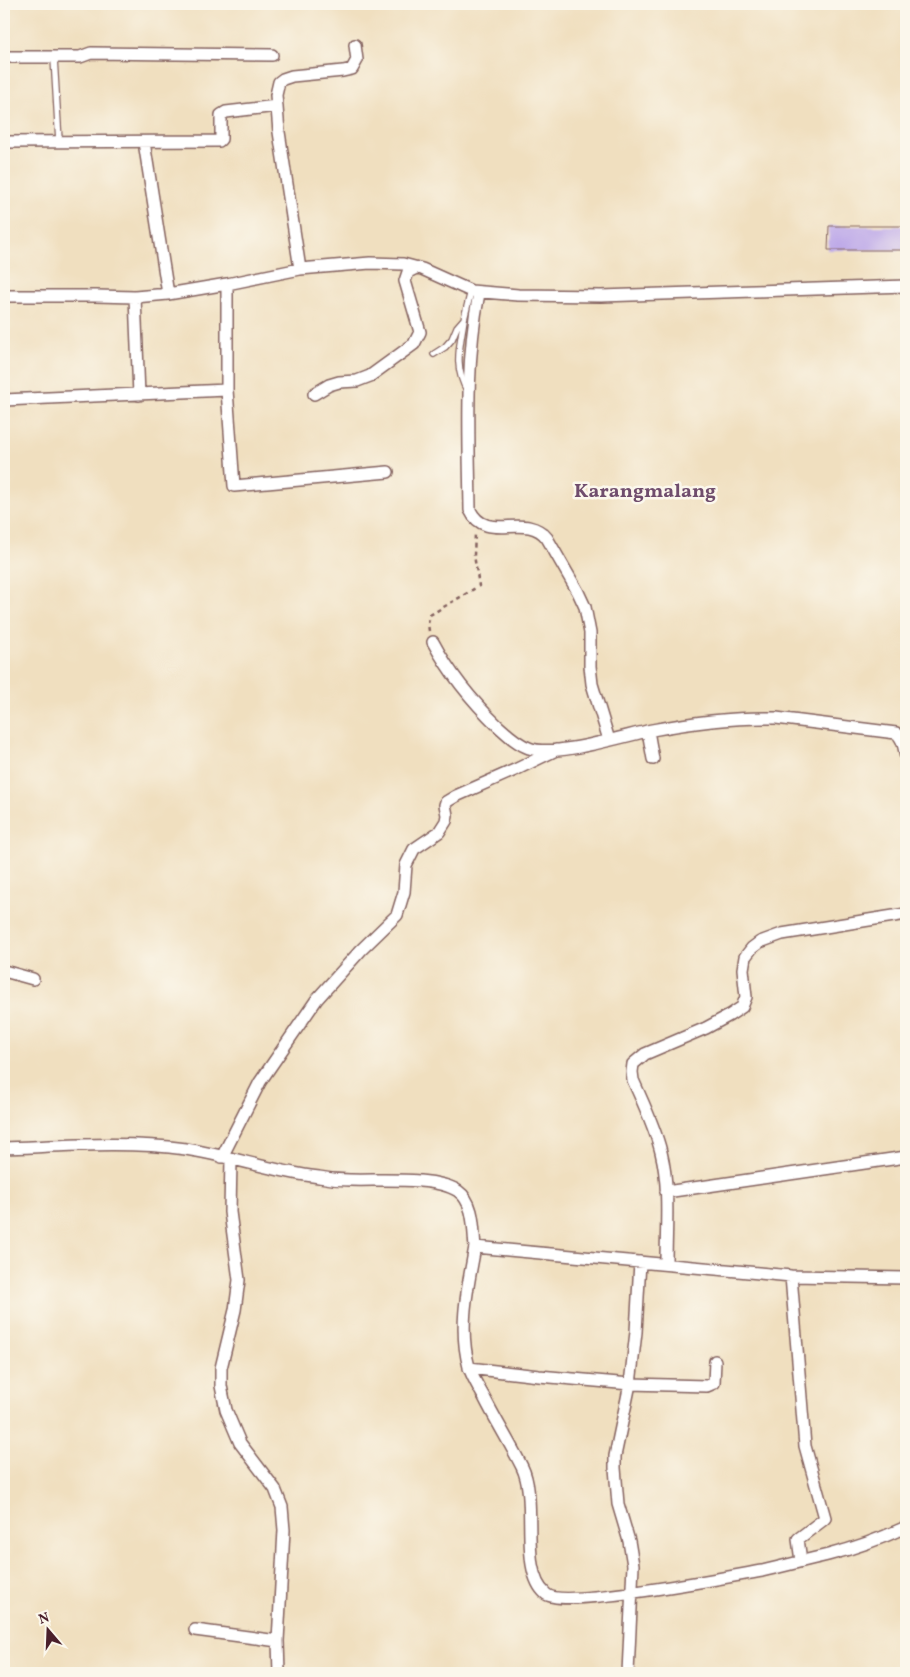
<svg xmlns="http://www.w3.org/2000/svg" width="910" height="1677" viewBox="0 0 910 1677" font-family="Vollkorn,serif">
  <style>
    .building { fill: #b8a2e8 }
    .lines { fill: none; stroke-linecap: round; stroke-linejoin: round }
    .service-casing { stroke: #84625f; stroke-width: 8 }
    .minor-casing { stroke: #84625f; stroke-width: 14 }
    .path { stroke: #84625f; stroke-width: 2.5; stroke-dasharray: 4 4; stroke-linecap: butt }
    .service { stroke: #fff; stroke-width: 5.5 }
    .minor { stroke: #fff; stroke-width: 11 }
    .labels { text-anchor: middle; stroke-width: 5; stroke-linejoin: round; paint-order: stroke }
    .quarter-label { font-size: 20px; font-weight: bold; fill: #704d6d; stroke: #fbf7ec }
  </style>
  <rect width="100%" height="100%" fill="#fbf7ec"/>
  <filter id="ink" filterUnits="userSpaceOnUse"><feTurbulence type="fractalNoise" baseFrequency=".02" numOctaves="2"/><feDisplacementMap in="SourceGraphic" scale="10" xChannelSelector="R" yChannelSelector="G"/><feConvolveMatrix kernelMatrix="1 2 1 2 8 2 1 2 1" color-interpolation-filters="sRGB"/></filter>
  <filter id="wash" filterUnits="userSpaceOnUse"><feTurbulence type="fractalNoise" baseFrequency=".0096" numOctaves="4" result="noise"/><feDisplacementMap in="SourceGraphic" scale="20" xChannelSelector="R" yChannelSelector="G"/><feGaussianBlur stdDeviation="1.12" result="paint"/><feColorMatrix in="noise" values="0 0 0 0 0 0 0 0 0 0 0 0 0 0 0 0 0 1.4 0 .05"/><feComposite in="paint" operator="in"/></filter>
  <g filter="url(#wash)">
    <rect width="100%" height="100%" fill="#f0dfbf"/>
    <g id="blocks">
      <path class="building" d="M829,226H906V250H828Z"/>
    </g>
  </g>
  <g filter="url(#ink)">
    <use href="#blocks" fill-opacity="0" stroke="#84625f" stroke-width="1"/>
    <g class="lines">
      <g class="service-casing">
        <path id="service" d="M54,58L59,141
          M464,319C460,346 453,367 468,392
          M434,354L445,347L452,339L457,327L464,319L471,291"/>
      </g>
      <g class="minor-casing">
        <path id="minor" d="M4,57H80L91,53L272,55
          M4,142L219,141L221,139V115L226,112L277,106
          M144,142L168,294
          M300,269L279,132L276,95L279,82L283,79L292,76L343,71L352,69L357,60L355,45
          M227,284V390L234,486L388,472
          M479,293C465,364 469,437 470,510C486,544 526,511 547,538L578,592L585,607L590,633V666L592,684L609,740
          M4,296H96L135,297L168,294L227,284L300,269L370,263L403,264L422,269L471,291L518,295L601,296L906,286
          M135,297L139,395
          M314,394L329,385L339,382L357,381L370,376L414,344L420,332L405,281L408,272L416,268
          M4,400L227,390
          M433,642C450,674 472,701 498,726C507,734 517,744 529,748C554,758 623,736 652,730C693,722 735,717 776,718L896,733C904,738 904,749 906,757
          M648,731L653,759
          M4,971L33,979
          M4,1148C64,1146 126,1141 186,1149C231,1156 274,1172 319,1177C329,1179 340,1180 350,1180C378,1181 435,1176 458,1191C475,1203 473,1229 475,1247L791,1276L906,1278
          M222,1157L260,1082L317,999L361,950L397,915L404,892L406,865L414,849L439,832L446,821L447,815L445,805L446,802L456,796L517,769L556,750
          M231,1159L230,1212L239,1280L235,1310L221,1368V1386L226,1410L240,1443L275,1489L282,1507L284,1530L278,1641L279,1673
          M666,1192L906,1157
          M475,1247C468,1286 458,1327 469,1367C472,1377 479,1388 484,1397C496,1421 510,1443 522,1467C539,1501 518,1570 546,1594C562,1609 733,1576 762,1571C784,1566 806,1560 828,1555C856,1548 880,1539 906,1527
          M666,1264C666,1227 670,1188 661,1152C655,1127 643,1103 633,1080L632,1072L633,1064L645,1054L706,1028L730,1015L742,1007L746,997L743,969L745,957L752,948L760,942L782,934L906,914
          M791,1276L805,1446L825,1518L823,1520L798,1539L801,1561
          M469,1368L539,1376L630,1384L707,1386L714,1383L715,1361
          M195,1630L278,1641
          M628,1673L633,1565L629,1541L618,1504L615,1468V1456L630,1384L636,1332L640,1262"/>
      </g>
      <path class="path" d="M429,631L428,624L430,615L479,586L474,555L475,534"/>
      <use href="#service" class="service"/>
      <use href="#minor" class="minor"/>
    </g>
  </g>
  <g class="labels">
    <g class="quarter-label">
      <text x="645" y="497">Karangmalang</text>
    </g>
  </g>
  <rect width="910" height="1677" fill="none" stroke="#fbf7ec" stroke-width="20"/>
  <g transform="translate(48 1630) rotate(341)" stroke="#fbf7ec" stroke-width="4" paint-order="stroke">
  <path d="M0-4L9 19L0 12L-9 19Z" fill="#4a1f2b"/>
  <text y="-8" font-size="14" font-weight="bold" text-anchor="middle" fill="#4a1f2b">N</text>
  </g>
</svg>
